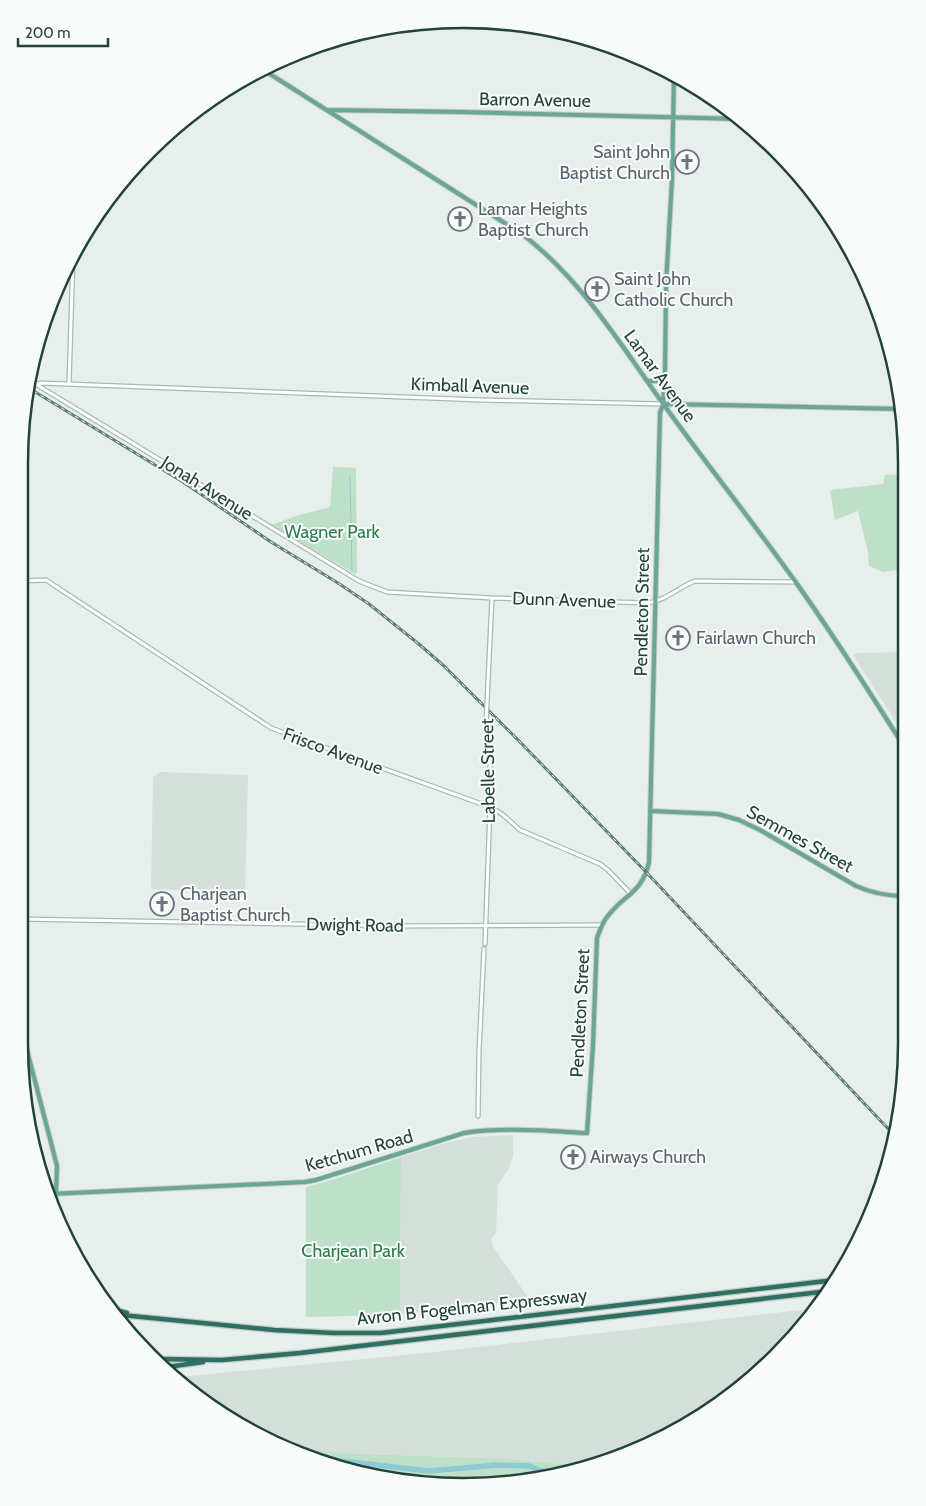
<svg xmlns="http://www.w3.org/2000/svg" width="926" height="1506" viewBox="0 0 926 1506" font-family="Cabin,sans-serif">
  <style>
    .built { fill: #d4dfda }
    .green { fill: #bfe0c8 }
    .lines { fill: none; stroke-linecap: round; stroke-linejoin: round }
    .stream { stroke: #8ec9d4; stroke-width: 1 }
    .river { stroke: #8ec9d4; stroke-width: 5.5 }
    .minor-casing { stroke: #a8b8b2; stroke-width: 5.5 }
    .major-casing { stroke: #c2cac8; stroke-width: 6 }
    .highway-casing { stroke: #c2cac8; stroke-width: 7 }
    .minor { stroke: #fff; stroke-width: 3 }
    .major { stroke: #6aa596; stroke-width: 4 }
    .highway { stroke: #2f6f62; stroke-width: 4.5 }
    .rail-casing { stroke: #5f7d75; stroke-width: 3 }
    .rail { stroke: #f7fbf9; stroke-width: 1; stroke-dasharray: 4; stroke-linecap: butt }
    .minor-bridge-casing { stroke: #a8b8b2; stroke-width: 5.5; stroke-linecap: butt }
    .minor-bridge { stroke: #fff; stroke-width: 3 }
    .labels { text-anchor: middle; stroke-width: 4; stroke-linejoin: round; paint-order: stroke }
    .street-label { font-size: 18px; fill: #24423a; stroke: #f7fbf9 }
    .worship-label { font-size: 18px; fill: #5b616d; stroke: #f7fbf9; text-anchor: start }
    .park-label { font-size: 18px; fill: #2d7a4b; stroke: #f7fbf9 }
    .rim { fill: none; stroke: #24423a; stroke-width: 2.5 }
  </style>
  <rect width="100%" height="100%" fill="#e6efeb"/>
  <path class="built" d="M905,652V736L853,655L856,653Z
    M160,772L248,775L245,892L151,889L153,777Z
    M513,1135V1156L508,1170L498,1184L496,1233L491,1239L493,1247L530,1300L400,1315L401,1157L446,1143L473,1137Z
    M818,1308L816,1313L733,1396L606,1464L590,1466L494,1458L360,1454L289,1448L216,1412L179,1377L435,1352Z"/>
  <path class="green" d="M333,467L356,468L357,573L355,574L271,525L299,515L330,507Z
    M906,474V569L883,572L869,566L868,552L858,511L835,520L830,490L883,484L885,475Z
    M401,1157L400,1315L306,1317V1187L335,1179Z
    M289,1448L360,1454L494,1458L590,1466L606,1464L463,1487L320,1464Z"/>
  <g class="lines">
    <path class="stream" d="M350,477L352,570"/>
    <path class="river" d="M307,1457L429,1471L497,1465L529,1466L547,1473"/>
    <g class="minor-casing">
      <path id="minor" d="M29,380L359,581L387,592L492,598L648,603C665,601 679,587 695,581L796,582
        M37,384L41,383L481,400L663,404
        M69,384L73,257
        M21,581L46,580L271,728L490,807L502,814L520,830L600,864L608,870L631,894
        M488,681L492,598
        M19,919L400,926L601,925
        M485,944L490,807V761L487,738L486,724
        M478,1116L479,1052L484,949"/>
    </g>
    <g class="major-casing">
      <path id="major" d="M262,69L522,234C582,280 620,344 664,405C707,465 754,523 797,584C835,637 870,693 905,748
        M327,110L462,112L742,119
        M648,381H657L665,374
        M666,389C668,397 674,400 682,403
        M663,404L902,409
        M651,811L718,814L739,820L760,830L856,886C872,893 887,896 904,896
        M19,1019L57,1166L56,1194L54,1208
        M48,1196L50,1194L305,1182L316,1180L464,1133C504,1127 546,1131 587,1133L593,1045L597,938C600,930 602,923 607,917C624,894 642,894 649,862L660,413L663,404L665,374L666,284L672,180L674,73"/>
    </g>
    <g class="highway-casing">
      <path id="highway" d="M108,1308L127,1313
        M111,1314L274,1330L334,1333H381L835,1280
        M160,1359L222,1360L300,1353L829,1291
        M167,1367L203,1362"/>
    </g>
    <use href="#minor" class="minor"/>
    <use href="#major" class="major"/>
    <use href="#highway" class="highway"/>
    <g class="rail-casing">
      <path id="rail" d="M27,387L183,482L271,542L338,583L369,604L420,645L444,666L523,745L647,873L894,1135"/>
    </g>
    <use href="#rail" class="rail"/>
    <g class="minor-bridge-casing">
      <path id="minor-bridge" d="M486,724L488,681"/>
    </g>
    <use href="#minor-bridge" class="minor-bridge"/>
  </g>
  <defs>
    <g id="church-ring" transform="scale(1.25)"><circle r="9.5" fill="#f7fbf9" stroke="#6b7280" stroke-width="1.5"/><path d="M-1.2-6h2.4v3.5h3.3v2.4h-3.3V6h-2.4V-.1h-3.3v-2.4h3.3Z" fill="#6b7280"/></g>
  </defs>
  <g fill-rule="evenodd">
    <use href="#church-ring" x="687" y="162"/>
    <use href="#church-ring" x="460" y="219"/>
    <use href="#church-ring" x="597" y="289"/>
    <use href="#church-ring" x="678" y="638"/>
    <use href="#church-ring" x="162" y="904"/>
    <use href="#church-ring" x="573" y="1157"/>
  </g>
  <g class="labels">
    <g class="street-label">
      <text transform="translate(535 100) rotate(1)" y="6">Barron Avenue</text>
      <text transform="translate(660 376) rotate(54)" y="6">Lamar Avenue</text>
      <text transform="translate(470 386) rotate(2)" y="6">Kimball Avenue</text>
      <text transform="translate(207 488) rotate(32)" y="6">Jonah Avenue</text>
      <text transform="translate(564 600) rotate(2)" y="6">Dunn Avenue</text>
      <text transform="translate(642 612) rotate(-89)" y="6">Pendleton Street</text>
      <text transform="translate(333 751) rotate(20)" y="6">Frisco Avenue</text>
      <text transform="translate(488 771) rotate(-91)" y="6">Labelle Street</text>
      <text transform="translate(800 839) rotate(29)" y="6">Semmes Street</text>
      <text transform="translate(355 925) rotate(1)" y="6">Dwight Road</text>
      <text transform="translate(580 1013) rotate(-87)" y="6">Pendleton Street</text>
      <text transform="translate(359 1151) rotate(-16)" y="6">Ketchum Road</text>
      <text transform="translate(472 1307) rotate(-6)" y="6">Avron B Fogelman Expressway</text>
    </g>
    <g class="worship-label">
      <text x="670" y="158" text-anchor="end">Saint John<tspan x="670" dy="21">Baptist Church</tspan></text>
      <text x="478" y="215">Lamar Heights<tspan x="478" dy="21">Baptist Church</tspan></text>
      <text x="614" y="285">Saint John<tspan x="614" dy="21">Catholic Church</tspan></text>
      <text x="696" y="644">Fairlawn Church</text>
      <text x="180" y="900">Charjean<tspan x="180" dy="21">Baptist Church</tspan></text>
      <text x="590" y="1163">Airways Church</text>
    </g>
    <g class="park-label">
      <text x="332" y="538">Wagner Park</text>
      <text x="353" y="1257">Charjean Park</text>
    </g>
  </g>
  <path d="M0 0H926V1506H0ZM463 28H463A435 435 0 0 1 898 463V1043A435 435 0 0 1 463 1478H463A435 435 0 0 1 28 1043V463A435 435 0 0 1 463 28Z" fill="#f7fbf9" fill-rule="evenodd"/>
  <path class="rim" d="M463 28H463A435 435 0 0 1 898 463V1043A435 435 0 0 1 463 1478H463A435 435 0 0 1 28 1043V463A435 435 0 0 1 463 28Z"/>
  <path d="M18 38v8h90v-8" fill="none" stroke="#24423a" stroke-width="2.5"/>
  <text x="25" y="38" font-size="15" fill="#24423a" stroke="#f7fbf9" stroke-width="4" paint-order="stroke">200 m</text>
</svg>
